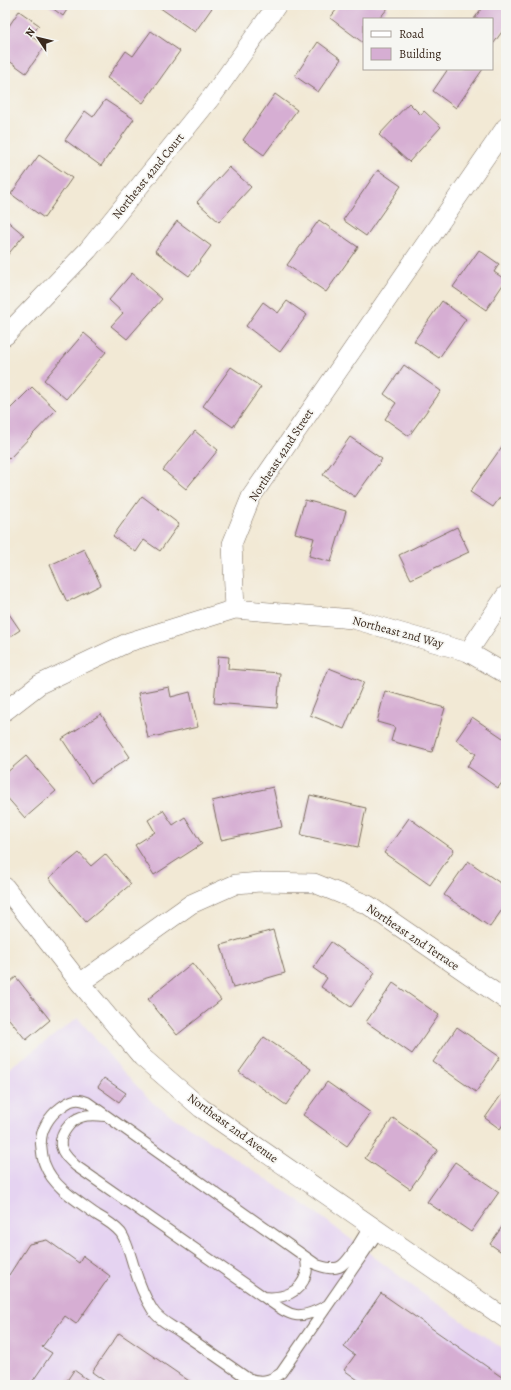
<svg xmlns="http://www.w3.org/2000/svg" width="511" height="1390" viewBox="0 0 511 1390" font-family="Alegreya,serif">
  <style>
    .built { fill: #e5d3f1 }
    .building { fill: #d6aed3 }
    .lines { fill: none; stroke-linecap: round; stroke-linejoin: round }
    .service-casing { stroke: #7b6d5e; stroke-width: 12 }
    .minor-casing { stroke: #7b6d5e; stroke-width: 20 }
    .service { stroke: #fff; stroke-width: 10 }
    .minor { stroke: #fff; stroke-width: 19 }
    .labels { text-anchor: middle; stroke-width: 3.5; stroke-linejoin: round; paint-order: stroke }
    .street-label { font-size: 12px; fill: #3b2a1e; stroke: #f6f6f2 }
  </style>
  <rect width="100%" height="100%" fill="#f6f6f2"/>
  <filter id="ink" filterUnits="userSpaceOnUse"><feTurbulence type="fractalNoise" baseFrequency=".025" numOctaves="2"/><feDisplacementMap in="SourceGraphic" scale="8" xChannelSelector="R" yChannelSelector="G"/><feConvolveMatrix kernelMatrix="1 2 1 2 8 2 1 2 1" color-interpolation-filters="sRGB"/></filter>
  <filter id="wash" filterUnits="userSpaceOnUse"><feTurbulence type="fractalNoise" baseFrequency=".012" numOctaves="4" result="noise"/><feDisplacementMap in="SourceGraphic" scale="16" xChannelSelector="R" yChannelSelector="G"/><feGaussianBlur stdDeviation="0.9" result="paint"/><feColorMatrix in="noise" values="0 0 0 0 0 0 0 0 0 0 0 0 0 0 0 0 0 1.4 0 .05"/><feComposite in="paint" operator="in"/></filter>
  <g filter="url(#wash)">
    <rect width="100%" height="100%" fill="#f2e9d5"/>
    <path class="built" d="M78,1018L119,1067L153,1103L315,1212L423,1294L506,1351V1385H5V1071Z"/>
    <g id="blocks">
      <path class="building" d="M48,5H70L63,16Z
        M156,5H214L195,32Z
        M340,5H384L388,8L379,19H364V39L362,42L330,18Z
        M484,5H506V26L494,43L492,42V19H474Z
        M19,11L39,25L31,36L45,46L26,73L5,58V32Z
        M151,31L180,51L143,103L107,78L126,51L133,56Z
        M318,42L341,59L318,92L295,76Z
        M448,69H483L456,108L433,91Z
        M275,94L297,110L264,155L243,140Z
        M105,100L134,119L101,166L65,140L85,111L93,117Z
        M409,103L421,115L424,111L441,127L409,162L379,135Z
        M39,155L72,178L44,218L11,194Z
        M229,167L251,187L219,222L197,202Z
        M378,170L401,186L366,236L343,220Z
        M5,219L24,235L5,258Z
        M319,220L358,247L326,292L287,265Z
        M177,221L211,246L189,276L155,251Z
        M479,250L499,264L494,272L506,280L486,310L453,287Z
        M132,273L162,299L127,339L111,326L123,313L109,300Z
        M287,301L307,315L280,352L246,326L263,302L278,313Z
        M442,301L466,319L439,358L414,341Z
        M84,333L106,352L66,399L44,380Z
        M404,365L441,391L409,436L385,419L396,403L384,394Z
        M231,367L261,387L233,427L203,406Z
        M32,387L56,410L9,459L5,455V414Z
        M195,431L218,450L186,489L163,470Z
        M350,437L382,459L355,497L323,475Z
        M503,445L506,447V489L493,507L470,492Z
        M142,496L179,524L160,551L144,540L136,552L113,536Z
        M305,500L346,511L331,562L309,556L314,538L295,533Z
        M457,527L469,552L411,579L399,555Z
        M84,549L101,585L67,602L50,565Z
        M5,608L20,630L5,640Z
        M218,656L229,657L228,669L280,673L277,708L214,703Z
        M329,668L364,682L344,729L310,715Z
        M169,687L171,697L190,692L198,727L148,738L138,693Z
        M385,691L445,708L432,752L391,741L395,727L377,722Z
        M101,714L130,757L91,783L62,739Z
        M472,717L506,740V777L498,788L467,766L476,754L456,740Z
        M26,756L56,791L25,818L5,795V774Z
        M273,787L282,827L221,840L212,801Z
        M310,795L366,808L358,847L301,835Z
        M163,810L173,825L185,817L202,844L154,875L135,845L155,832L148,820Z
        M409,818L454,850L430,885L384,853Z
        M79,853L91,866L105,854L131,884L86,922L49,878Z
        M468,861L506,887V904L490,927L444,895Z
        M273,930L285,973L233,988L221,945Z
        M331,942L375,973L351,1007L321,987L327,978L313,968Z
        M192,963L221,1000L177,1035L148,999Z
        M16,977L50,1020L26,1040L5,1014V986Z
        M393,983L439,1015L412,1054L366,1022Z
        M457,1027L500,1057L476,1092L433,1062Z
        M264,1037L311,1069L286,1105L239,1072Z
        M104,1078L126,1093L119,1102L98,1087Z
        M327,1082L371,1113L347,1146L303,1115Z
        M506,1088V1120L500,1129L485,1118Z
        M393,1118L438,1150L410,1189L365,1158Z
        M455,1162L499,1192L471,1232L427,1202Z
        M506,1221V1255L490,1244Z
        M47,1240L79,1263L83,1256L110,1276L76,1324L65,1316L42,1347L52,1353L30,1385H5V1272L9,1275L29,1244Z
        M381,1293L506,1380V1385H365L344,1370L355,1355L344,1347Z
        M119,1333L195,1385H110L92,1372Z
        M74,1370L95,1385H64Z"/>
    </g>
  </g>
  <g filter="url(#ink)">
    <use href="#blocks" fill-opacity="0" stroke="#7b6d5e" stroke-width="1"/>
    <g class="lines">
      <g class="service-casing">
        <path id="service" d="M106,1116C97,1115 89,1114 81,1117C71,1120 59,1135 61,1146C63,1155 70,1160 76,1166L264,1297C282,1299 301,1293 306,1274C308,1269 306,1263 306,1258
          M370,1225C364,1235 348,1264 339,1267C332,1270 324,1267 317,1265L87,1102C76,1097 69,1101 60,1108C49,1116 40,1131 41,1144C42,1151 42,1159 45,1165C53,1187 79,1202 97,1215C106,1220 114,1225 121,1233C127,1242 130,1254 133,1264C137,1277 145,1298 152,1309C158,1320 172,1326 182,1333C204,1348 226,1363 247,1378C261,1383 270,1381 281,1373L379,1231
          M264,1297C292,1317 297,1322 328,1305"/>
      </g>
      <g class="minor-casing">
        <path id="minor" d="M5,336L88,250L213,95L277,5
          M235,609L353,619L468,652L506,674
          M468,652L506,595
          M5,711L40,684L129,642L235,609L232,544L251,497L506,127
          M5,887L80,983L142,1057L201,1108L506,1319
          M80,983L191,904L236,884L260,882L314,883L368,905L506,1000"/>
      </g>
      <use href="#service" class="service"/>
      <use href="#minor" class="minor"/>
    </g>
  </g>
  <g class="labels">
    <g class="street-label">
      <text transform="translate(148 176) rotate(-51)" y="4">Northeast 42nd Court</text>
      <text transform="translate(281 455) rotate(-57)" y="4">Northeast 42nd Street</text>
      <text transform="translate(398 632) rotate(15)" y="4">Northeast 2nd Way</text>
      <text transform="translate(413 937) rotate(34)" y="4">Northeast 2nd Terrace</text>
      <text transform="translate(233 1128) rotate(36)" y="4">Northeast 2nd Avenue</text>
    </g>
  </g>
  <rect width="511" height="1390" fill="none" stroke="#f6f6f2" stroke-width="20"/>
  <rect x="363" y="18" width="130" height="52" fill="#f6f6f2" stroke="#aba49d"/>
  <rect x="371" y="31" width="20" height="6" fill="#ffffff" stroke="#aba49d"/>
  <text x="399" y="38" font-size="12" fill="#3b2a1e">Road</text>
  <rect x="371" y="48" width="20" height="12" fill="#d6aed3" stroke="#aba49d"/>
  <text x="399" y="58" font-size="12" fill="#3b2a1e">Building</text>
  <g transform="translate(38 38) rotate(305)" stroke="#f6f6f2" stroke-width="3" paint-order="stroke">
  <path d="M0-3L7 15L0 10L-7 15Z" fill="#3b2a1e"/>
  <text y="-6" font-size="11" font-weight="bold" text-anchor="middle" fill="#3b2a1e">N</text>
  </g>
</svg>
